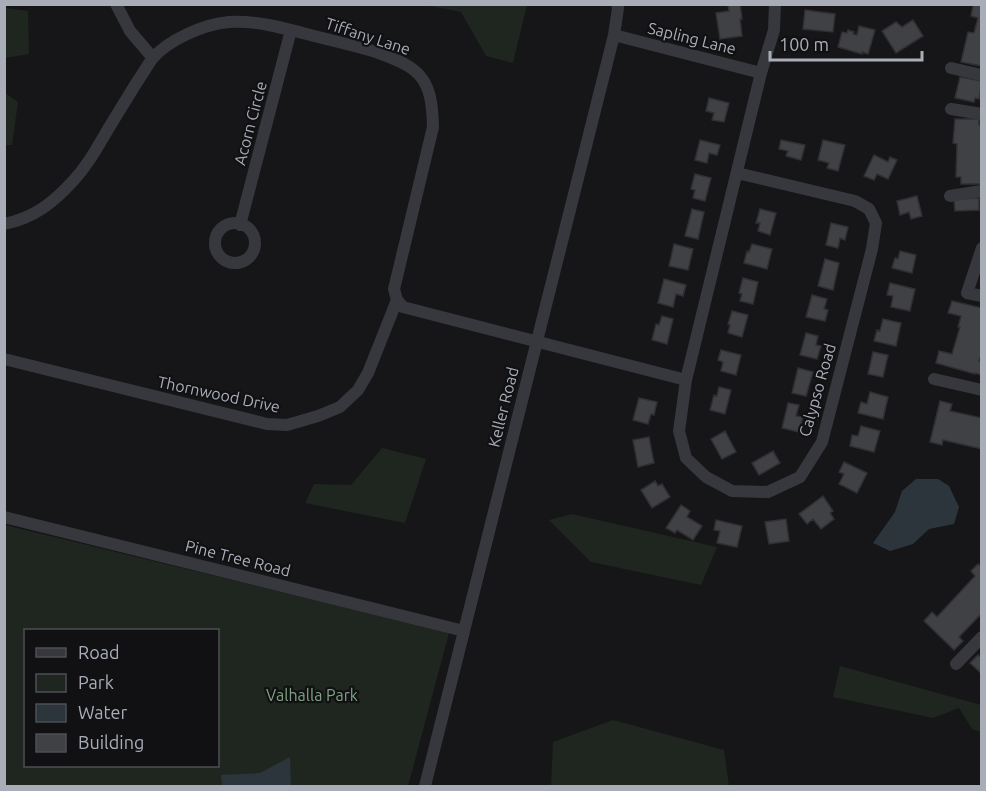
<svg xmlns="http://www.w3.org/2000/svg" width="986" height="791" viewBox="0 0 986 791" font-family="Ubuntu,sans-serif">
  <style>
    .green { fill: #1e261f; fill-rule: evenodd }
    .water { fill: #2c353c }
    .building { fill: #404145; stroke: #303034; stroke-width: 1.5 }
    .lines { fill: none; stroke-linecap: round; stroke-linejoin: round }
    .minor { stroke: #37383d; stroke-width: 12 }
    .labels { text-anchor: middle; stroke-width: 4.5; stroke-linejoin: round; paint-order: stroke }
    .street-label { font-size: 16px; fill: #a8adb8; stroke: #111113 }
    .park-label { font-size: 16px; fill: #7fa381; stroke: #111113 }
  </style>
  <rect width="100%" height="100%" fill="#161618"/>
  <path class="green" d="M425,5H527L513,63L486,56L461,12Z
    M5,8L28,11L29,54L5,58Z
    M4,92L18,102L12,145H5Z
    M382,448L426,459L405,523L305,503L314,484L351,485Z
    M572,514L717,547L701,585L591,562L549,520Z
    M5,525L449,633L408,786H5ZM26,630H218V766H26Z
    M840,666L981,705V732L972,729L959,708L933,718L833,697Z
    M613,720L724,750L729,786H551L553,742Z"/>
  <path class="water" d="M916,479H938L949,486L959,507L954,524L929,529L913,544L890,551L873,543L895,512L902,491Z
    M290,757L291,786H222L221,775L260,773Z"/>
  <path class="building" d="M728,4H740L742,19H740L742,36L720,39L716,13L729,11Z
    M971,4H982V66L961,62L968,32L974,33L978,18L971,16L973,6Z
    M805,10L835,14L833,32L803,29Z
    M913,20L923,36L896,53L882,31L896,22L902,27Z
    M859,26L875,30L868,54L862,52V54L838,47L842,32L847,33L848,30L854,32L853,34L857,35Z
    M960,77L982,81L979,99L975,98L974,102L955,98Z
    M709,98L729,103L724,122L712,120L714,113L706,111Z
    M955,119H979V125H982V184H961V177H956L957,144L953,143Z
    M700,140L720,145L717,155L709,153L707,163L695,160Z
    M781,140L805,145L801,160L786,156L788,151L779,149Z
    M823,140L845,145L838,171L827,168L829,163L818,160Z
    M874,155L888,162L890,157L897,160L888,179L877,174L874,180L864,176Z
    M695,174L711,178L705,201L693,198L695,190L691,189Z
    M917,196L922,216L911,219L909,212L900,215L897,201Z
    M979,198V210L955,211L954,199Z
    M692,209L704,212L698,239L685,236Z
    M760,209L776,213L770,235L758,231L760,223H756Z
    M831,223L848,227L845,240L840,238L838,248L826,245Z
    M674,244L693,249L688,270L669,266Z
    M752,244L772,249L767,269L744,263L747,251L749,252Z
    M900,251L916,255L912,273L892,268L895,258L898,259Z
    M825,259L839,263L833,290L818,286Z
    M743,278L758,282L753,304L740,301L742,294L739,293Z
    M664,279L686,285L683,296L676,294L673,307L658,303Z
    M890,283L915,289L910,311L891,307L893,296L887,295Z
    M812,295L827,299L824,309L828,310L825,321L806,317Z
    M952,301L982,308V352L979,361L982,362V375L975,373V374L936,363L939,351L952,354L960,327H958L961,316L948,313Z
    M732,311L748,315L742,337L728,333L730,325L728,324Z
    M662,316L673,319L667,344L652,340L656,324L659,325Z
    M883,319L901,323L896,346L874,341L877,330L880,331Z
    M806,333L818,336L816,345L821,346L817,359L800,355Z
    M721,350L741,355L736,375L721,371L723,362L718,360Z
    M873,352L888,355L883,377L868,374Z
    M798,368L813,372L806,396L792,393Z
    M719,387L731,390L725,414L710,410L714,395L717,396Z
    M870,392L888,397L883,419L858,413L861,402L867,404Z
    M639,398L657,402L654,415L651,414L648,424L633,420Z
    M940,401L952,404L950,411L982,418V449L943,440L942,445L930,442Z
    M788,403L799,405L796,416L803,417L799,432L782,428Z
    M861,426L880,431L874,452L850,446L852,435L858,436Z
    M725,431L736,452L722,459L711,439Z
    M649,437L654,463L638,467L633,440Z
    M773,451L780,463L759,475L752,463Z
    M844,462L867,473L857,493L839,484L844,474L839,472Z
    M655,481L658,486L662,484L670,497L652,508L641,490Z
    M823,496L833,511L830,513L834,519L821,529L813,519L807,524L799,514Z
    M681,505L690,511L687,517L702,526L693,540L677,530L675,533L666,528Z
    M786,519L789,541L769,544L765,522Z
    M716,520L742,526L737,547L717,543L720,531L714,530Z
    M978,564L982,567V613L959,637L963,641L954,650L924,621L932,612L937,617L975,576L971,571Z
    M978,655L982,658V674L970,663Z"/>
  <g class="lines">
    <path class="minor" d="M116,4L130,31L153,58
      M614,35L761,73
      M951,68L982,75
      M951,109L982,114
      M737,173L855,201L869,209L876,223L872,249L822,442L800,477L768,492L732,491L706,477L686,458L679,431L686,380L761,73L774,30L775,4
      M950,196L982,191
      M215 243a20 20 0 1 1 40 0a20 20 0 1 1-40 0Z
      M4,224C34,218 53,203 73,181C90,163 100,142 113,121C121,108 129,95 137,82C142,75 147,66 152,59C168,40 204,24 229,22C257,20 287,29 314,36C335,41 355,46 376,52C421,68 432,78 433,127L394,289L397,300L403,307L686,380
      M240,225L291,30
      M982,248L967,293L982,296
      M4,359L267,424L287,425L318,416L340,407L358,390L368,373L397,300
      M934,379L982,390
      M4,517L464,631
      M956,664L982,637
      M425,786L614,35L618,8L617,4"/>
  </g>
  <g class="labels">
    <g class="street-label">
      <text transform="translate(368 36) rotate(18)" y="6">Tiffany Lane</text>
      <text transform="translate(692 38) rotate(14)" y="6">Sapling Lane</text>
      <text transform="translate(250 123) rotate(-75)" y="6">Acorn Circle</text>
      <text transform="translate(817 390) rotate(-74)" y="6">Calypso Road</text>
      <text transform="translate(219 394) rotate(12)" y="6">Thornwood Drive</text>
      <text transform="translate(503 407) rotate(-76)" y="6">Keller Road</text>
      <text transform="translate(238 558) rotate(14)" y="6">Pine Tree Road</text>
    </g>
    <g class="park-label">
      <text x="312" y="701">Valhalla Park</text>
    </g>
  </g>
  <rect width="986" height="791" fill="none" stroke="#a8adb8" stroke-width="12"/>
  <rect x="24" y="629" width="195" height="138" fill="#111113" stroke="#4d4f55" stroke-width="1.5"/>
  <rect x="36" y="648" width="30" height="9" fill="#37383d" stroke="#4d4f55" stroke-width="1.5"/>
  <text x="78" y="659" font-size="18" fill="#a8adb8">Road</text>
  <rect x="36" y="674" width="30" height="18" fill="#1e261f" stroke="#4d4f55" stroke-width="1.5"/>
  <text x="78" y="689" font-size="18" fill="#a8adb8">Park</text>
  <rect x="36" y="704" width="30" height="18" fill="#2c353c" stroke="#4d4f55" stroke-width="1.5"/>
  <text x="78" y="719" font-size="18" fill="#a8adb8">Water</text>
  <rect x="36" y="734" width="30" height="18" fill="#404145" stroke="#4d4f55" stroke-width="1.5"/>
  <text x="78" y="749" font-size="18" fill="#a8adb8">Building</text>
  <path d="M770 51v9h152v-9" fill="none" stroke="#a8adb8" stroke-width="3"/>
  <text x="779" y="51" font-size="18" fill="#a8adb8" stroke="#111113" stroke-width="4.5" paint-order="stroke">100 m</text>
</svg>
